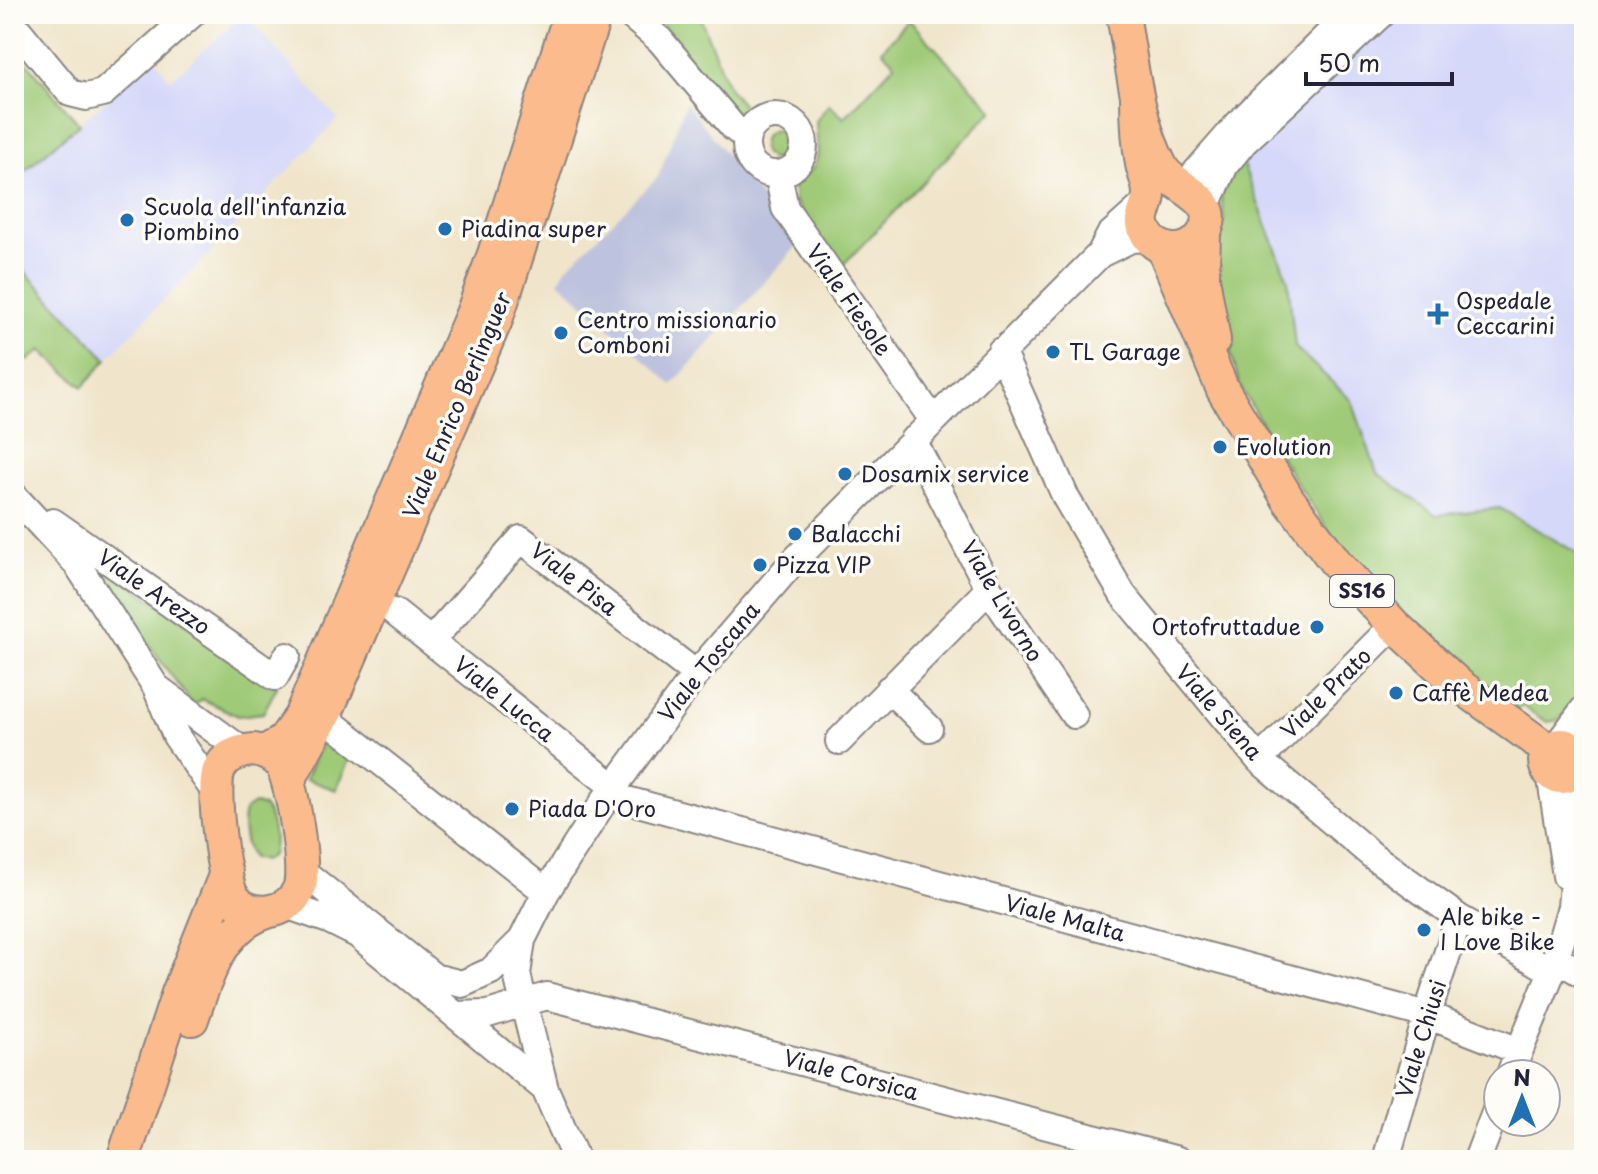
<svg xmlns="http://www.w3.org/2000/svg" width="1598" height="1174" viewBox="0 0 1598 1174" font-family="'Playpen Sans',sans-serif">
  <style>
    .built { fill: #d5d8f9 }
    .industrial { fill: #bdc3de }
    .green { fill: #9fca77; stroke: #607659; stroke-width: 2 }
    .lines { fill: none; stroke-linecap: round; stroke-linejoin: round }
    .minor-casing { stroke: #898482; stroke-width: 30 }
    .major-casing { stroke: #898482; stroke-width: 36 }
    .minor { stroke: #fff; stroke-width: 26 }
    .major { stroke: #fbbb8d; stroke-width: 32 }
    .poi-dot { fill: #1f6fb2; stroke: #fdfcf7; stroke-width: 3 }
    .labels { text-anchor: middle; stroke-width: 7; stroke-linejoin: round; paint-order: stroke }
    .shield { fill: #fdfcf7; stroke: #646373; stroke-width: 2 }
    .shield-label { font-size: 20px; font-weight: bold; fill: #22223b }
    .poi-label { font-size: 22px; fill: #22223b; stroke: #fdfcf7; text-anchor: start }
    .street-label { font-size: 22px; fill: #22223b; stroke: #fdfcf7 }
  </style>
  <rect width="100%" height="100%" fill="#fdfcf7"/>
  <filter id="ink" filterUnits="userSpaceOnUse"><feTurbulence type="fractalNoise" baseFrequency=".0125" numOctaves="2"/><feDisplacementMap in="SourceGraphic" scale="16" xChannelSelector="R" yChannelSelector="G"/><feConvolveMatrix kernelMatrix="1 2 1 2 8 2 1 2 1" color-interpolation-filters="sRGB"/></filter>
  <filter id="wash" filterUnits="userSpaceOnUse"><feTurbulence type="fractalNoise" baseFrequency=".006" numOctaves="4" result="noise"/><feDisplacementMap in="SourceGraphic" scale="32" xChannelSelector="R" yChannelSelector="G"/><feGaussianBlur stdDeviation="1.8" result="paint"/><feColorMatrix in="noise" values="0 0 0 0 0 0 0 0 0 0 0 0 0 0 0 0 0 1.4 0 .05"/><feComposite in="paint" operator="in"/></filter>
  <g filter="url(#wash)">
    <rect width="100%" height="100%" fill="#f0e5ca"/>
    <path class="built" d="M245,14L338,119L107,359L14,260V180L155,58L170,80Z
      M1396,14H1584V557L1500,508L1436,515L1377,473L1352,401L1295,347L1288,280L1241,159Z"/>
    <path class="industrial" d="M686,103L798,245L672,385L559,281L566,268L658,177Z"/>
    <path class="green" d="M654,14H699L729,89L750,114L748,122L742,123Z
      M909,20L993,110L838,270L794,200V185L814,167L818,154L816,121L829,104L844,118L895,64L882,50Z
      M14,47L79,124L14,180Z
      M762 145a15 15 0 1 1 30 0a15 15 0 1 1-30 0Z
      M1241,159L1288,280L1295,347L1352,401L1377,473L1436,515L1500,508L1584,557V688L1559,720L1547,722L1522,706L1517,710L1474,678L1397,607L1330,533L1289,471L1240,386L1208,270L1210,249L1224,221L1221,195Z
      M14,260L107,359L83,387L41,350L28,361L14,347Z
      M105,567L277,687L263,713L238,716L202,699L194,706L99,578Z
      M321,744H329L351,755L336,790L305,779Z
      M254,804L264,807C273,820 276,839 272,855L263,861L252,858C244,845 241,826 245,810Z"/>
  </g>
  <g filter="url(#ink)">
    <g class="lines">
      <g class="minor-casing">
        <path id="minor" d="M629,14L660,40L734,128L747,138
          M14,25L70,93L86,97L103,93L192,14
          M746 145a29 29 0 1 1 58 0a29 29 0 1 1-58 0Z
          M778,174L785,208L933,420
          M1183,187L1238,124L1349,14
          M1148,201L1110,235L1100,254L1131,239L1150,238
          M1206,208L1225,165L1244,142L1381,14
          M1001,351L1066,498L1123,595L1259,760L1373,856L1459,918L1552,971
          M913,440L989,589L1074,715
          M14,496L77,564L156,687L176,736L215,792
          M53,522L275,677L287,656
          M394,612L614,787
          M431,641L521,539L696,674
          M156,687L243,751
          M889,689L929,728
          M324,717L546,892
          M839,741L989,589
          M1557,745L1584,709
          M1575,753L1584,738
          M1259,760L1394,625
          M1550,773L1566,876
          M608,795L1427,1015L1519,1051
          M302,871L434,977L462,984L491,971L522,940
          M286,905L329,920L357,934L545,1089
          M1556,958L1584,975
          M455,1015L488,1014L547,996L1178,1160
          M1510,1074L1552,971L1571,907L1579,816L1573,772
          M576,1160L545,1089L524,1004L517,974L522,940L546,892L608,795L696,674L791,564L1100,254
          M1386,1160L1427,1015L1459,918
          M1477,1160L1498,1105"/>
      </g>
      <g class="major-casing">
        <path id="major" d="M1123,14C1132,65 1137,122 1162,168C1174,190 1230,200 1200,238C1184,259 1148,251 1143,224C1141,213 1149,205 1149,194C1149,184 1144,174 1142,164C1138,142 1137,120 1137,97
          M1204,232L1203,278L1214,340
          M1163,248L1223,390L1288,499L1337,564L1394,625L1459,685L1548,750
          M1545 761a16 16 0 1 1 32 0a16 16 0 1 1-32 0Z
          M254,750C264,752 273,755 280,763C292,778 307,872 299,889C288,915 250,920 233,897C223,882 211,786 219,770C225,756 239,751 254,750Z
          M264,752L282,742L300,717L472,314L494,254L570,14
          M288,782L329,706L496,320L595,15
          M192,1019C206,978 221,926 267,912
          M123,1160L178,993L226,873"/>
      </g>
      <use href="#minor" class="minor"/>
      <use href="#major" class="major"/>
    </g>
  </g>
  <g class="poi-dot">
    <circle cx="127" cy="220" r="8"/>
    <circle cx="445" cy="229" r="8"/>
    <path d="M1434 302h8v8h8v8h-8v8h-8v-8h-8v-8h8z"/>
    <circle cx="561" cy="333" r="8"/>
    <circle cx="1053" cy="352" r="8"/>
    <circle cx="1220" cy="447" r="8"/>
    <circle cx="845" cy="474" r="8"/>
    <circle cx="795" cy="534" r="8"/>
    <circle cx="760" cy="565" r="8"/>
    <circle cx="1317" cy="627" r="8"/>
    <circle cx="1396" cy="693" r="8"/>
    <circle cx="512" cy="809" r="8"/>
    <circle cx="1424" cy="930" r="8"/>
  </g>
  <g class="labels">
    <rect class="shield" x="1330" y="575" width="64" height="32" rx="6"/>
    <g class="shield-label">
      <text x="1362" y="598">SS16</text>
    </g>
    <g class="poi-label">
      <text x="143" y="215">Scuola dell'infanzia<tspan x="143" dy="25">Piombino</tspan></text>
      <text x="461" y="237">Piadina super</text>
      <text x="1456" y="309">Ospedale<tspan x="1456" dy="25">Ceccarini</tspan></text>
      <text x="577" y="328">Centro missionario<tspan x="577" dy="25">Comboni</tspan></text>
      <text x="1069" y="360">TL Garage</text>
      <text x="1236" y="455">Evolution</text>
      <text x="861" y="482">Dosamix service</text>
      <text x="811" y="542">Balacchi</text>
      <text x="776" y="573">Pizza VIP</text>
      <text x="1301" y="635" text-anchor="end">Ortofruttadue</text>
      <text x="1412" y="701">Caffè Medea</text>
      <text x="528" y="817">Piada D'Oro</text>
      <text x="1440" y="925">Ale bike -<tspan x="1440" dy="25">I Love Bike</tspan></text>
    </g>
    <g class="street-label">
      <text transform="translate(849 300) rotate(55)" y="8">Viale Fiesole</text>
      <text transform="translate(457 405) rotate(-67)" y="8">Viale Enrico Berlinguer</text>
      <text transform="translate(574 579) rotate(38)" y="8">Viale Pisa</text>
      <text transform="translate(154 592) rotate(35)" y="8">Viale Arezzo</text>
      <text transform="translate(1002 601) rotate(59)" y="8">Viale Livorno</text>
      <text transform="translate(709 662) rotate(-51)" y="8">Viale Toscana</text>
      <text transform="translate(1326 693) rotate(-45)" y="8">Viale Prato</text>
      <text transform="translate(504 699) rotate(39)" y="8">Viale Lucca</text>
      <text transform="translate(1219 712) rotate(49)" y="8">Viale Siena</text>
      <text transform="translate(1065 918) rotate(15)" y="8">Viale Malta</text>
      <text transform="translate(1421 1039) rotate(-73)" y="8">Viale Chiusi</text>
      <text transform="translate(851 1075) rotate(15)" y="8">Viale Corsica</text>
    </g>
  </g>
  <rect width="1598" height="1174" fill="none" stroke="#fdfcf7" stroke-width="48"/>
  <g transform="translate(1522 1098)"><circle r="38" fill="#fdfcf7" stroke="#a5a5ac" stroke-width="2"/>
  <path d="M0-6L14 30L0 20L-14 30Z" fill="#1f6fb2"/>
  <text y="-12" font-size="22" font-weight="bold" text-anchor="middle" fill="#22223b">N</text>
  </g>
  <path d="M1306 72v12h146v-12" fill="none" stroke="#22223b" stroke-width="4"/>
  <text x="1318" y="72" font-size="24" fill="#22223b" stroke="#fdfcf7" stroke-width="6" paint-order="stroke">50 m</text>
</svg>
